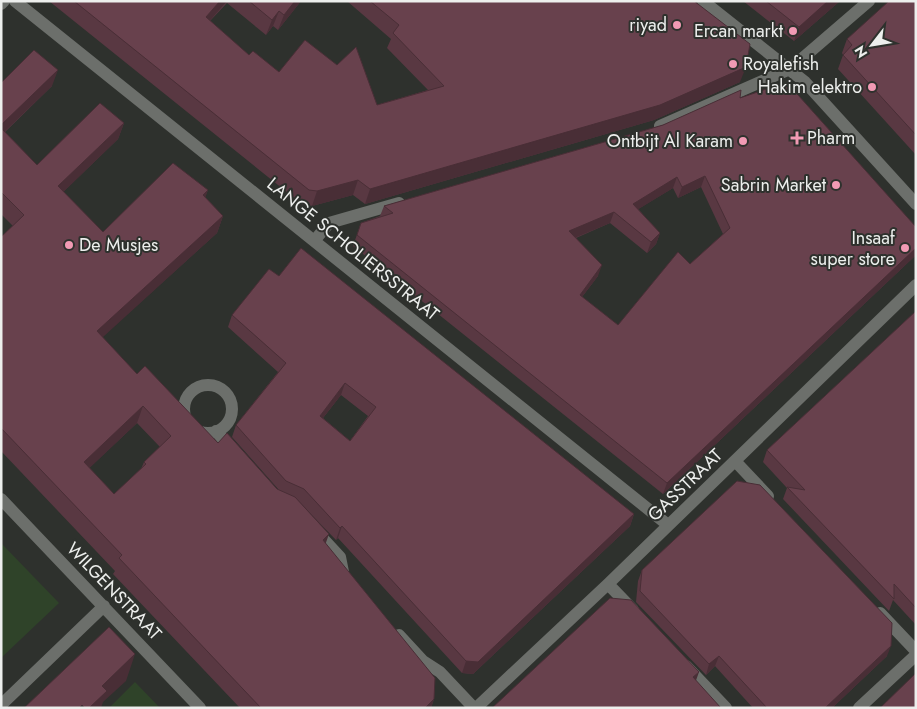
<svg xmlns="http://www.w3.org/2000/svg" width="917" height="709" viewBox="0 0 917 709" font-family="Jost,sans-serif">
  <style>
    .green { fill: #2f4329 }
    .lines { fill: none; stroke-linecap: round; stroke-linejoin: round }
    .minor { stroke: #6c6f6b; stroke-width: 12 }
    .wall { fill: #593842; fill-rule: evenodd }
    .shaded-wall { fill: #492e36 }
    .building { fill: #68414d; stroke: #492e36; fill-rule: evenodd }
    .poi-dot { fill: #f19ab4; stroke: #2e312d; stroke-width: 2 }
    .labels { text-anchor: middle; stroke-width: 4; stroke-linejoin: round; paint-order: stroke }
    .poi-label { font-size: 18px; fill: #edefed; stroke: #2e312d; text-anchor: end }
    .street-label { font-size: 18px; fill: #edefed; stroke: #2e312d }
  </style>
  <rect width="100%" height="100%" fill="#2e312d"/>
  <path class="green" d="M1,543L59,603L1,658Z
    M135,682L160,708H109Z"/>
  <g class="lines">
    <path class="minor" d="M15,1L668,525
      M703,1L805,82L916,204
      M1,4L4,1
      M660,126L790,69L869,1
      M315,240L329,223L399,203
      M184 409a24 24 0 1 1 48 0a24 24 0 1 1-48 0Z
      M216,431L233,451
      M735,461L768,496
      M1,499L200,708
      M315,530L340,557L344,577
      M608,584L633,610
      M880,613L916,651
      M399,635L423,661L440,672L474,708
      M686,666L726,708
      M1,705L104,606
      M476,708L608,584L916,285
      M859,708L916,655"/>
  </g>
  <path class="wall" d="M49,1H301L278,30L273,26L266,35L227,3L210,21L249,55L279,72L377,105L428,90L387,48L391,39L347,1H694L740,82L654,120L365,204L353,195L312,206L303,205Z
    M743,1H840L794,41Z
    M916,1V155L838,69L843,55L842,53L847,39Z
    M1,83L52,86L5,132L37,165L124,123L118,139L63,192L103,232L208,190L205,197L223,216L217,233L102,337L137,374L218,443L277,489L279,490L232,437L236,425L278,372L228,327L232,315L279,276L634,514L630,526L473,674L462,673L338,538L336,540L298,501L326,544L434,699L431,708H240L113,574L115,571L1,451V237L13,226L1,214ZM341,395L368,416L350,441L323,418ZM137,423L160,447L144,462L141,469L114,494L89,468Z
    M740,98L916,227V255L663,494L353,246L361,223L380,216L384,206L663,125ZM701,187L723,234L690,264L618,325L582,297L598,276L576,238L610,223L647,253L656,244L660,233L638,209L673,188L678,198Z
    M916,311V625L893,600L889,611L783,499L787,488L763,462L767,450Z
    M642,570L887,656L832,708H753L715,666L706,675L636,602L638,581Z"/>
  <path class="shaded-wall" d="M220,1H227L200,32L206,17Z
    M295,1H301L278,30L284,15Z
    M828,1H840L794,41L799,27Z
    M279,11L273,26L266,35L272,20Z
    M746,67L740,82L654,120L365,204L370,189Z
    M58,70L52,86L1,135V125Z
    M124,123L118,139L52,203L58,186Z
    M705,176L701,187L678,198L682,187Z
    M677,177L673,188L629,215L633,204Z
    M358,180L353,195L312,206L317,191Z
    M208,190L202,207L203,195Z
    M614,212L610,223L565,242L569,231Z
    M223,216L217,233L91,348L97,331Z
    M660,233L656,244L647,253L651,242Z
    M916,248V255L663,494L667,483Z
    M602,265L598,276L575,306L580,295Z
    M345,383L341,395L315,428L320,416Z
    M143,406L137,423L78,479L84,462Z
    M634,514L630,526L473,674L462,673L466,661Z
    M342,526L338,538L336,540L340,528Z
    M329,534L323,551V540Z
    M891,646L887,656L832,708H825Z
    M135,654L126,681L103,702L101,708H89L102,686Z
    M719,656L715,666L706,675L709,664Z
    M699,672L694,686L693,677Z
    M434,699L431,708H425Z"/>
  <path class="building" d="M74,1H220L206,17L249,55L253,51L279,72L305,40L337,65L356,47L377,105L444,86L393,33L399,25L370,1H694L750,44L746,67L660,105L370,189L358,180L317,191L309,190Z
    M249,1H295L284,15L279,11L272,20Z
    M766,1H828L799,27Z
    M889,1H916V135L843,55L852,45L847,39Z
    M34,50L58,70L1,125V83Z
    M781,84L790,86L916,227V248L667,483L357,235L361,223L393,213L384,206L663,125L741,90L740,98ZM705,176L730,228L690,264L678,252L618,325L580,295L602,265L569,231L614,212L651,242L660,233L633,204L677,177L682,187Z
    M100,103L124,123L58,186L103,232L173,163L208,190L203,195L223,216L97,331L137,374L145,366L218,443L227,433L277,489L295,497L329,534L323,540L435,678L434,699L425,708H261L119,558L122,555L1,428V237L24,215L1,192V128L37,165ZM143,406L171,436L144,462L146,464L114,494L84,462Z
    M301,248L634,514L478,662L466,661L342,526L340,528L304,489L286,481L236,425L286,363L232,315L269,269L279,276ZM345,383L376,407L350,441L320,416Z
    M916,311V608L894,584V599L787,487L805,490L767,450Z
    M737,481L760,485L892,623L891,646L825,708H767L719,656L709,664L640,591L642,570Z
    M610,598L631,600L699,672L693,677L721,708H492Z
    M109,627L135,654L102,686L107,691L89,708H85L82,705L79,708H24Z
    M916,673V708H880Z"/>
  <g class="poi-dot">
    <circle cx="677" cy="25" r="5"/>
    <circle cx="793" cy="31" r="5"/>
    <circle cx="733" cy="64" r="5"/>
    <circle cx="872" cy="87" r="5"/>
    <path d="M794.5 130.5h5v5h5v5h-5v5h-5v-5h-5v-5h5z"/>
    <circle cx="743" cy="141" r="5"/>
    <circle cx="836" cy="185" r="5"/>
    <circle cx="69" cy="245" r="5"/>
    <circle cx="905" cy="248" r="5"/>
  </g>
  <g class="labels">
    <g class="poi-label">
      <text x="667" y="31">riyad</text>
      <text x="783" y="37">Ercan markt</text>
      <text x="743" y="70" text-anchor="start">Royalefish</text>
      <text x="862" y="93">Hakim elektro</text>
      <text x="807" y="144" text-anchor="start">Pharm</text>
      <text x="733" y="147">Ontbijt Al Karam</text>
      <text x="826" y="191">Sabrin Market</text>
      <text x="895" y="244">Insaaf<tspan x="895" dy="21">super store</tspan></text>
      <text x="79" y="251" text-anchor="start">De Musjes</text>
    </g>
    <g class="street-label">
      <text transform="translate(353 249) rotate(39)" y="6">LANGE SCHOLIERSSTRAAT</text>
      <text transform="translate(685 485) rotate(-44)" y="6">GASSTRAAT</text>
      <text transform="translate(114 591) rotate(46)" y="6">WILGENSTRAAT</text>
    </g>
  </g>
  <rect width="917" height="709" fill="none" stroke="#edefed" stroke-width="5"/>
  <g transform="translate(872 45) rotate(239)" stroke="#2e312d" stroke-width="4" paint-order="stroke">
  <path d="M0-4L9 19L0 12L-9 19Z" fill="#edefed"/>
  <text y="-8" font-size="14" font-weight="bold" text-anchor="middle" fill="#edefed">N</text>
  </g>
</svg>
